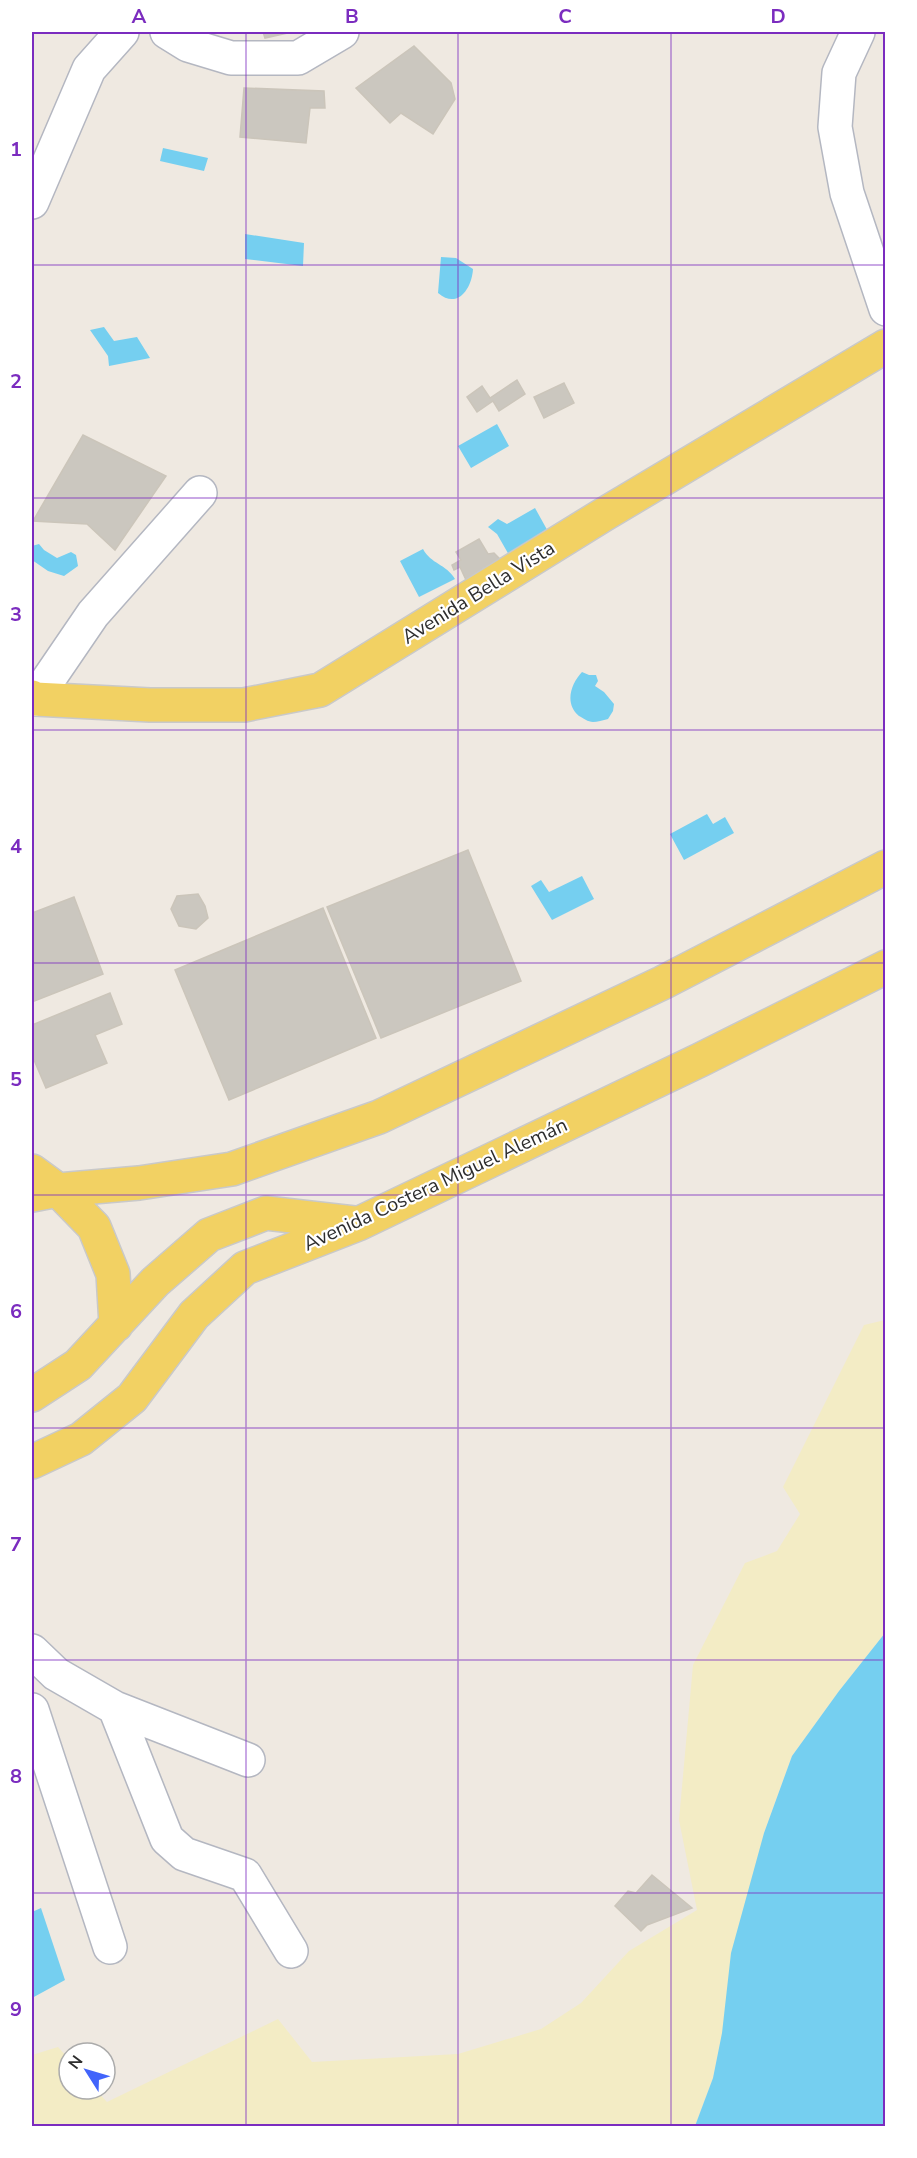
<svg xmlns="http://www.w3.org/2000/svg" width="917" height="2158" viewBox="0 0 917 2158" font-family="'Nunito Sans',sans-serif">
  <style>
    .sand { fill: #f3ecc5 }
    .water { fill: #75cff0 }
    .building { fill: #cbc7bf; stroke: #cbc5ba; stroke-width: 1.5 }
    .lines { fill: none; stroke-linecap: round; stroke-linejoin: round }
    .minor-casing { stroke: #b4b7c1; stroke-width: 36 }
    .major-casing { stroke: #c9c9c9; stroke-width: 36 }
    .minor { stroke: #fff; stroke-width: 33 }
    .major { stroke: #f2d163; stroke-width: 33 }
    .grid { fill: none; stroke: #7b2cbf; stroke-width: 1.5; stroke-opacity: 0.55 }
    .labels { text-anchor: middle; stroke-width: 4.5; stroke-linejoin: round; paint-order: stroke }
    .street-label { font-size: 20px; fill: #2e2e2e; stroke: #fff }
    .neatline { fill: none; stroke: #7b2cbf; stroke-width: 2 }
    .grid-label { font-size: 20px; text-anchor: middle; font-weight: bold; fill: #7b2cbf }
  </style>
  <rect width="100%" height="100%" fill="#efe9e1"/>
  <path class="sand" d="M885,1320V1633L839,1691L792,1756L764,1833L713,2078L695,2126H32V2055L58,2047L69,2059V2089H95L107,2102L278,2019L312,2062L458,2054L541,2029L581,2003L629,1951L697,1910L679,1820L693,1665L745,1563L777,1551L800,1514L783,1487L864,1325Z"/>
  <path class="water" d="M163,148L208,158L204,171L160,161Z
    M245,234L304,243L303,266L245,259Z
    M441,257L456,258L473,269C472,288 458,310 438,293Z
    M104,327L114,341L137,337L150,358L109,366L108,356L90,330Z
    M497,424L509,446L471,468L458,446Z
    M535,508L550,535L509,555L497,534L488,527L498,519L507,524Z
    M39,544L44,550L57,558L71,552L76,555L78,566L64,576L48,571L32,560V546Z
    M423,549C431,564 446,564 455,579L419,597L400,561Z
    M582,672L589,675H596L598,681L595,686L604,692L614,704L613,711L608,719C603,720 597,722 593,722C588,722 583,718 579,716C564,703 571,684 582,672Z
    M707,814L713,824L725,817L734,833L684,860L670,834Z
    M582,876L594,899L552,920L531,886L541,880L549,892Z
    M885,1633V2126H695L713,2078L722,2033L731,1953L764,1833L792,1756L839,1691Z
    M41,1908L65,1980L32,1998V1912Z"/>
  <path class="building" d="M263,32H292L265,38Z
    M414,46L451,83L455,99L433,134L401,113L390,123L356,88Z
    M244,88L324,91L325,108H310L306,143L240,137Z
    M517,380L525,394L499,411L493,401L477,412L467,397L482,386L490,398Z
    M564,383L574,403L544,418L534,397Z
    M83,435L166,476L115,550L87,524L33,521Z
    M479,539L488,554L494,553L507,566L475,584L471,577L466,580L460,567L454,570L452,565L461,560L456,552Z
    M468,850L521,981L381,1038L327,907Z
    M198,894L205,906L208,918L196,929L179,926L171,909L177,896Z
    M74,897L103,974L32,1002V913Z
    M323,908L376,1038L229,1100L175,970Z
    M110,993L122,1024L95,1035L107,1063L46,1088L34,1060L32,1061V1025Z
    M652,1875L692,1908L647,1925L641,1931L615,1906L628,1891L636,1893Z"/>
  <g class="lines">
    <g class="minor-casing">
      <path id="minor" d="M167,32L188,45L231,58H298L342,32
        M858,32L839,73L835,127L847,193L886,309
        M32,202L89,69L122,32
        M35,699L93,614L200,493
        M32,1651L56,1674L115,1708L167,1839L184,1854L245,1875L291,1951
        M115,1708L248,1760
        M32,1710L110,1947"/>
    </g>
    <g class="major-casing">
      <path id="major" d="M32,697L35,699L150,705H244L320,690L603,515L886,346
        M32,1171L58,1190L94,1227L113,1274L116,1325
        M32,1195L58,1190L139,1183L232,1169L379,1117L662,983L886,867
        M32,1395L78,1365L155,1282L209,1235L266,1213L354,1223
        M32,1462L81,1439L132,1398L194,1315L245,1268L358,1224L700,1060L886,967"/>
    </g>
    <use href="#minor" class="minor"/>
    <use href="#major" class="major"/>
  </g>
  <path class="grid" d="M246,32V2126M458,32V2126M671,32V2126M32,265H886M32,498H886M32,730H886M32,963H886M32,1195H886M32,1428H886M32,1660H886M32,1893H886"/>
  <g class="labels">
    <g class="street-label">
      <text transform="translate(478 592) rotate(-32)" y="7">Avenida Bella Vista</text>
      <text transform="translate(435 1184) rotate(-25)" y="7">Avenida Costera Miguel Alemán</text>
    </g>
  </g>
  <rect width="917" height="2158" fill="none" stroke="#ffffff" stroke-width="66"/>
  <g transform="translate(87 2071) rotate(307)"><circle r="28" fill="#ffffff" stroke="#ababab" stroke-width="1.5"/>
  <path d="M0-4.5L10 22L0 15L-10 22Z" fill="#4264fb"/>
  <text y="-9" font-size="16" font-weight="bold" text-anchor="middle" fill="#2e2e2e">N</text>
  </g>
  <rect x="33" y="33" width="851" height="2092" class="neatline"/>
  <g class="grid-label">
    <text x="139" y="23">A</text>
    <text x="352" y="23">B</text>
    <text x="565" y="23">C</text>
    <text x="778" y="23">D</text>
    <text x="16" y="156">1</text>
    <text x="16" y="388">2</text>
    <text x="16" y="621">3</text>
    <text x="16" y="853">4</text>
    <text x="16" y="1086">5</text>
    <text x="16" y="1318">6</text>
    <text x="16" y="1551">7</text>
    <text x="16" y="1783">8</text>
    <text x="16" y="2016">9</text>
  </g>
</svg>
